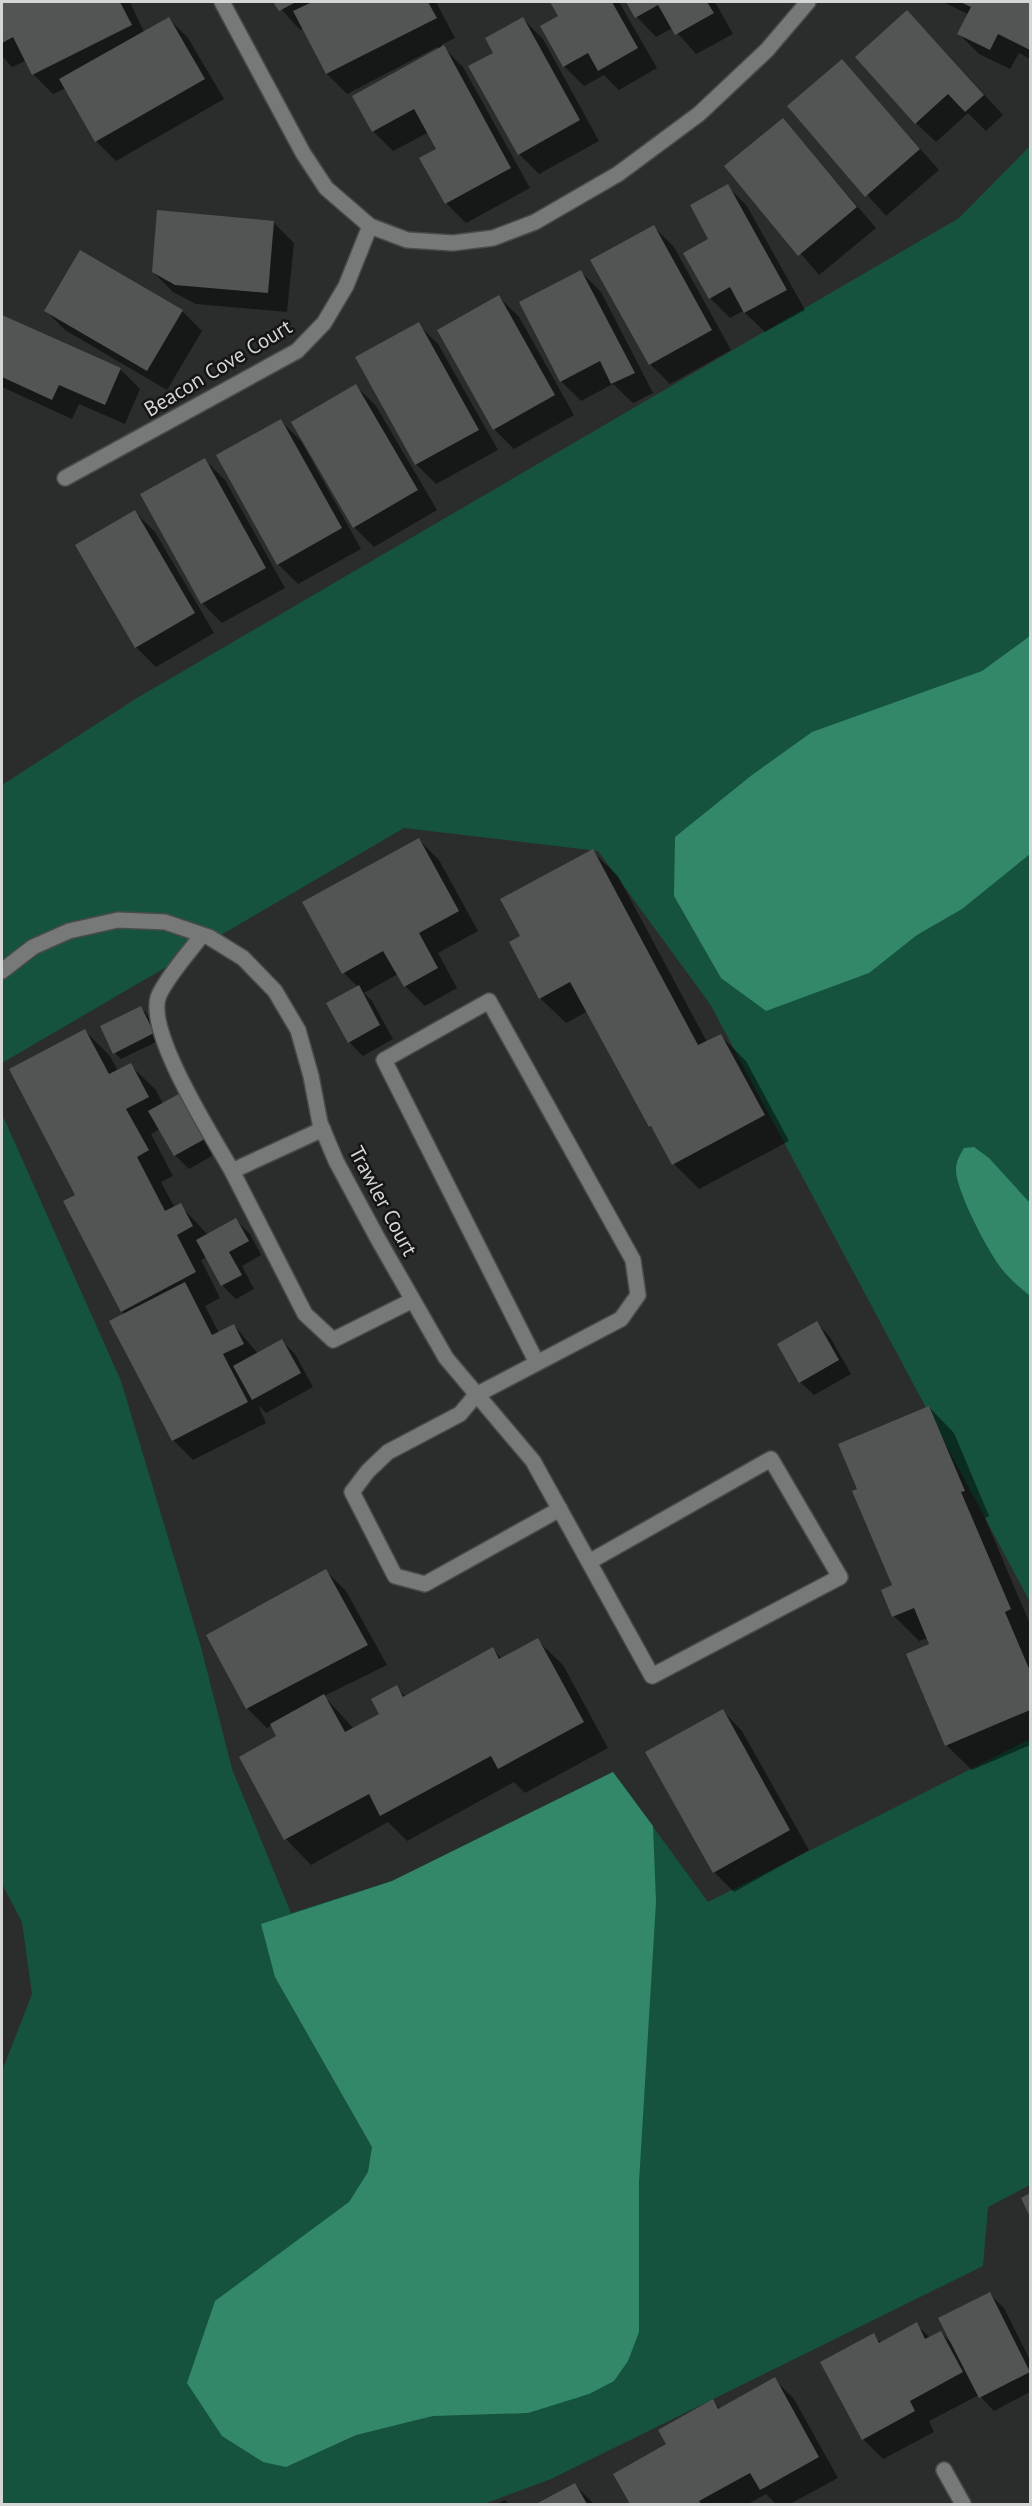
<svg xmlns="http://www.w3.org/2000/svg" width="1032" height="2506" viewBox="0 0 1032 2506" font-family="'PT Sans',sans-serif">
  <style>
    .green { fill: #15533e }
    .water { fill: #338869 }
    .shadow { fill: #0007 }
    .building { fill: #525553 }
    .lines { fill: none; stroke-linecap: round; stroke-linejoin: round }
    .minor-casing { stroke: #494b4a; stroke-width: 18 }
    .minor { stroke: #767978; stroke-width: 15 }
    .labels { text-anchor: middle; stroke-width: 5; stroke-linejoin: round; paint-order: stroke }
    .street-label { font-size: 21px; fill: #d4d6d5; stroke: #141514 }
  </style>
  <rect width="100%" height="100%" fill="#2a2d2c"/>
  <path class="green" d="M1030,146V1602L710,1004L598,851L404,828L2,1063V785L137,698L959,218Z
    M2,1114L121,1381L201,1647L232,1769L291,1913L392,1881L613,1772L708,1902L1030,1739V2185L988,2207L983,2266L551,2479L484,2504H2V2071L32,1994L22,1922L2,1884Z"/>
  <path class="water" d="M1030,636V854L962,909L917,935L869,973L766,1011L721,978L674,896L675,837L752,775L812,732L982,671Z
    M974,1147L989,1158L1030,1203V1296C1022,1289 1013,1282 1006,1274C991,1258 956,1191 956,1170C956,1161 960,1155 964,1148Z
    M613,1772L653,1826L656,1902L639,2182V2332L628,2361L614,2381L589,2394L528,2413L433,2416L356,2435L286,2467L263,2462L222,2436L187,2383L215,2301L349,2202L368,2172L372,2147L275,1977L261,1924L392,1881Z"/>
  <path class="shadow" d="M2,2H130L144,32L168,18L188,38L224,99L116,161L96,141L66,88L53,94L33,74L27,60L12,67L2,56Z
    M275,2H436L455,38L441,45L463,67L530,188L466,223L446,203L438,149L429,132L393,151L373,131L439,50L437,47L347,94L327,74L304,28L300,30Z
    M551,2H619L657,68L619,90L604,75L584,86L564,66L542,27L560,16Z
    M628,2H715L733,34L696,54L673,28L656,37L637,17Z
    M943,2H1030V59L1019,53L1010,69L979,54L959,34L968,14Z
    M523,19L543,39L599,141L539,174L519,154L495,54Z
    M927,32L1003,115L986,131L968,113L936,142L916,123Z
    M842,61L939,170L886,216L789,107Z
    M783,120L876,228L819,275L726,166Z
    M727,186L747,206L805,310L765,332L743,311L730,318L710,298V239Z
    M274,223L294,243L287,312L196,304L173,292L153,272Z
    M654,227L674,247L731,350L670,384L650,364Z
    M581,272L601,292L653,393L633,403L613,384L581,401L561,381Z
    M499,297L519,317L574,415L514,449L494,429Z
    M46,311H182L202,331L167,390L65,330Z
    M2,316L120,369L140,389L125,424L79,404L72,419L2,387Z
    M418,324L438,344L498,450L436,484L416,464Z
    M356,386L376,406L437,510L374,547L354,527Z
    M281,421L301,441L361,549L298,584L278,564Z
    M205,460L225,480L285,588L222,623L202,603Z
    M135,512L155,532L214,633L156,667L136,647Z
    M419,840L439,860L478,931L438,953L457,988L425,1006L405,986L398,974L364,993L372,1001L393,1039L363,1056L349,1042L358,987L344,973Z
    M592,851L618,876L707,1042L720,1035L746,1061L789,1141L699,1189L674,1164L657,1133L650,1126L588,1011L566,1023L540,998L522,937Z
    M141,1008L147,1014L160,1040L121,1059L115,1053Z
    M85,1031L110,1056L118,1071L130,1065L156,1090L163,1104L224,1149L189,1169L175,1155L160,1129L151,1134L173,1176L161,1182L175,1208L180,1205L208,1235L236,1220L250,1234L261,1255L242,1266L254,1289L236,1299L222,1285L207,1257L201,1260L220,1298L205,1306L219,1333L234,1325L258,1354L282,1341L295,1354L313,1387L266,1413L258,1405L266,1423L193,1460L173,1440L77,1195Z
    M817,1323L830,1337L851,1374L814,1395L800,1382Z
    M929,1407L954,1433L989,1516L985,1518L1030,1624V1745L972,1770L946,1745L928,1638L919,1641L894,1616V1586L859,1490Z
    M326,1571L346,1591L387,1665L324,1696L354,1729L381,1715L396,1687L406,1697L493,1649L502,1659L537,1640L563,1665L608,1748L525,1793L514,1782L407,1841L388,1822L311,1865L286,1839L241,1757L278,1737L272,1725L267,1728L247,1708Z
    M723,1711L742,1731L809,1850L734,1892L714,1872Z
    M990,2294L1004,2308L1030,2360V2392L994,2411L979,2395L929,2421L934,2432L883,2459L863,2439L873,2335L881,2343L916,2324L930,2338L941,2333L952,2344Z
    M774,2379L794,2399L838,2478L790,2504H776L766,2494L748,2504H632L615,2474L668,2445L713,2401L720,2409Z
    M575,2485L594,2504H539Z
    M505,2500L509,2504H496Z"/>
  <path class="building" d="M2,2H120L132,25L32,75L13,37L2,43Z
    M273,2H296L279,11Z
    M312,2H428L437,18L326,74L293,11Z
    M550,2H612L638,48L598,71L588,53L563,67L540,26L558,16Z
    M626,2H707L714,13L675,35L658,5L635,18Z
    M960,2H1030V50L998,34L990,50L957,34L971,7Z
    M907,10L984,95L965,112L948,94L915,124L855,57Z
    M169,17L205,79L95,142L59,79Z
    M523,17L580,120L518,155L468,66L493,53L485,38Z
    M444,45L511,168L445,204L419,158L436,149L414,109L372,132L352,96Z
    M842,59L920,149L865,197L787,106Z
    M783,118L857,207L798,256L724,166Z
    M728,184L787,290L744,313L730,287L709,299L683,253L708,239L690,205Z
    M157,210L274,221L268,293L175,285L152,272Z
    M654,225L712,330L649,365L590,260Z
    M80,250L183,310L147,371L44,311Z
    M581,270L635,373L611,384L600,361L560,382L519,302Z
    M499,295L555,395L493,430L437,330Z
    M2,315L121,368L105,405L59,385L52,400L2,377Z
    M419,322L479,430L415,465L355,357Z
    M356,384L418,490L353,528L291,422Z
    M281,419L342,528L277,565L216,455Z
    M205,458L266,568L201,604L140,494Z
    M135,510L195,613L135,648L75,545Z
    M419,838L459,911L419,933L438,968L404,987L383,951L342,974L302,902Z
    M593,849L698,1045L721,1034L765,1115L672,1165L651,1126L649,1127L570,982L539,999L509,942L520,936L500,899Z
    M359,985L380,1025L348,1043L326,1003Z
    M141,1006L154,1033L113,1054L100,1026Z
    M85,1029L109,1074L131,1063L149,1097L126,1109L149,1150L137,1157L165,1211L181,1203L193,1226L177,1235L196,1272L121,1312L63,1201L75,1195L9,1069Z
    M186,1090L212,1135L174,1156L148,1111Z
    M236,1218L249,1241L229,1252L242,1275L221,1286L196,1240Z
    M185,1282L212,1335L234,1324L244,1344L223,1354L248,1402L172,1441L109,1321Z
    M817,1321L839,1360L799,1383L777,1344Z
    M282,1339L301,1373L252,1400L233,1366Z
    M929,1406L965,1491L961,1492L1011,1609L1005,1612L1030,1671V1710L945,1746L906,1654L929,1644L914,1608L892,1617L881,1590L892,1585L852,1491L857,1489L838,1444Z
    M326,1569L368,1645L246,1709L206,1635Z
    M538,1638L584,1722L498,1769L491,1756L380,1816L369,1794L284,1840L239,1757L276,1736L270,1724L324,1694L345,1732L379,1714L371,1699L397,1685L403,1697L493,1647L499,1659Z
    M723,1709L790,1830L713,1873L645,1752Z
    M1030,2193V2217L1021,2198Z
    M990,2292L1030,2372L979,2398L938,2318Z
    M917,2322L925,2339L941,2331L963,2372L910,2401L915,2411L862,2440L820,2362L874,2333L879,2343Z
    M775,2377L819,2457L760,2490L750,2473L699,2501L701,2504H630L613,2474L666,2444L658,2430L713,2399L718,2409Z
    M575,2483L587,2504H536Z"/>
  <g class="lines">
    <g class="minor-casing">
      <path id="minor" d="M222,2L303,153L326,188L370,226L407,240L453,243L493,238L535,222L618,174L699,114L767,50L808,2
        M65,478L297,351L324,323L346,286L370,226
        M202,935C188,954 169,974 159,995C144,1030 213,1137 232,1171
        M2,971L33,947L69,931L118,920L165,922L209,937L243,958L275,991L298,1030L311,1076L320,1123L336,1161L378,1239L446,1358L533,1461L652,1676L840,1577L771,1459L589,1562
        M323,1129L232,1171L305,1314L333,1340L413,1300
        M537,1363L384,1060L489,1001L633,1260L638,1295L621,1319L476,1395L460,1414L388,1452L368,1471L352,1492L395,1576L425,1584L560,1509
        M944,2470L963,2504"/>
    </g>
    <use href="#minor" class="minor"/>
  </g>
  <g class="labels">
    <g class="street-label">
      <text transform="translate(218 368) rotate(-31)" y="7">Beacon Cove Court</text>
      <text transform="translate(383 1201) rotate(62)" y="7">Trawler Court</text>
    </g>
  </g>
  <rect width="1032" height="2506" fill="none" stroke="#d4d6d5" stroke-width="6"/>
</svg>
